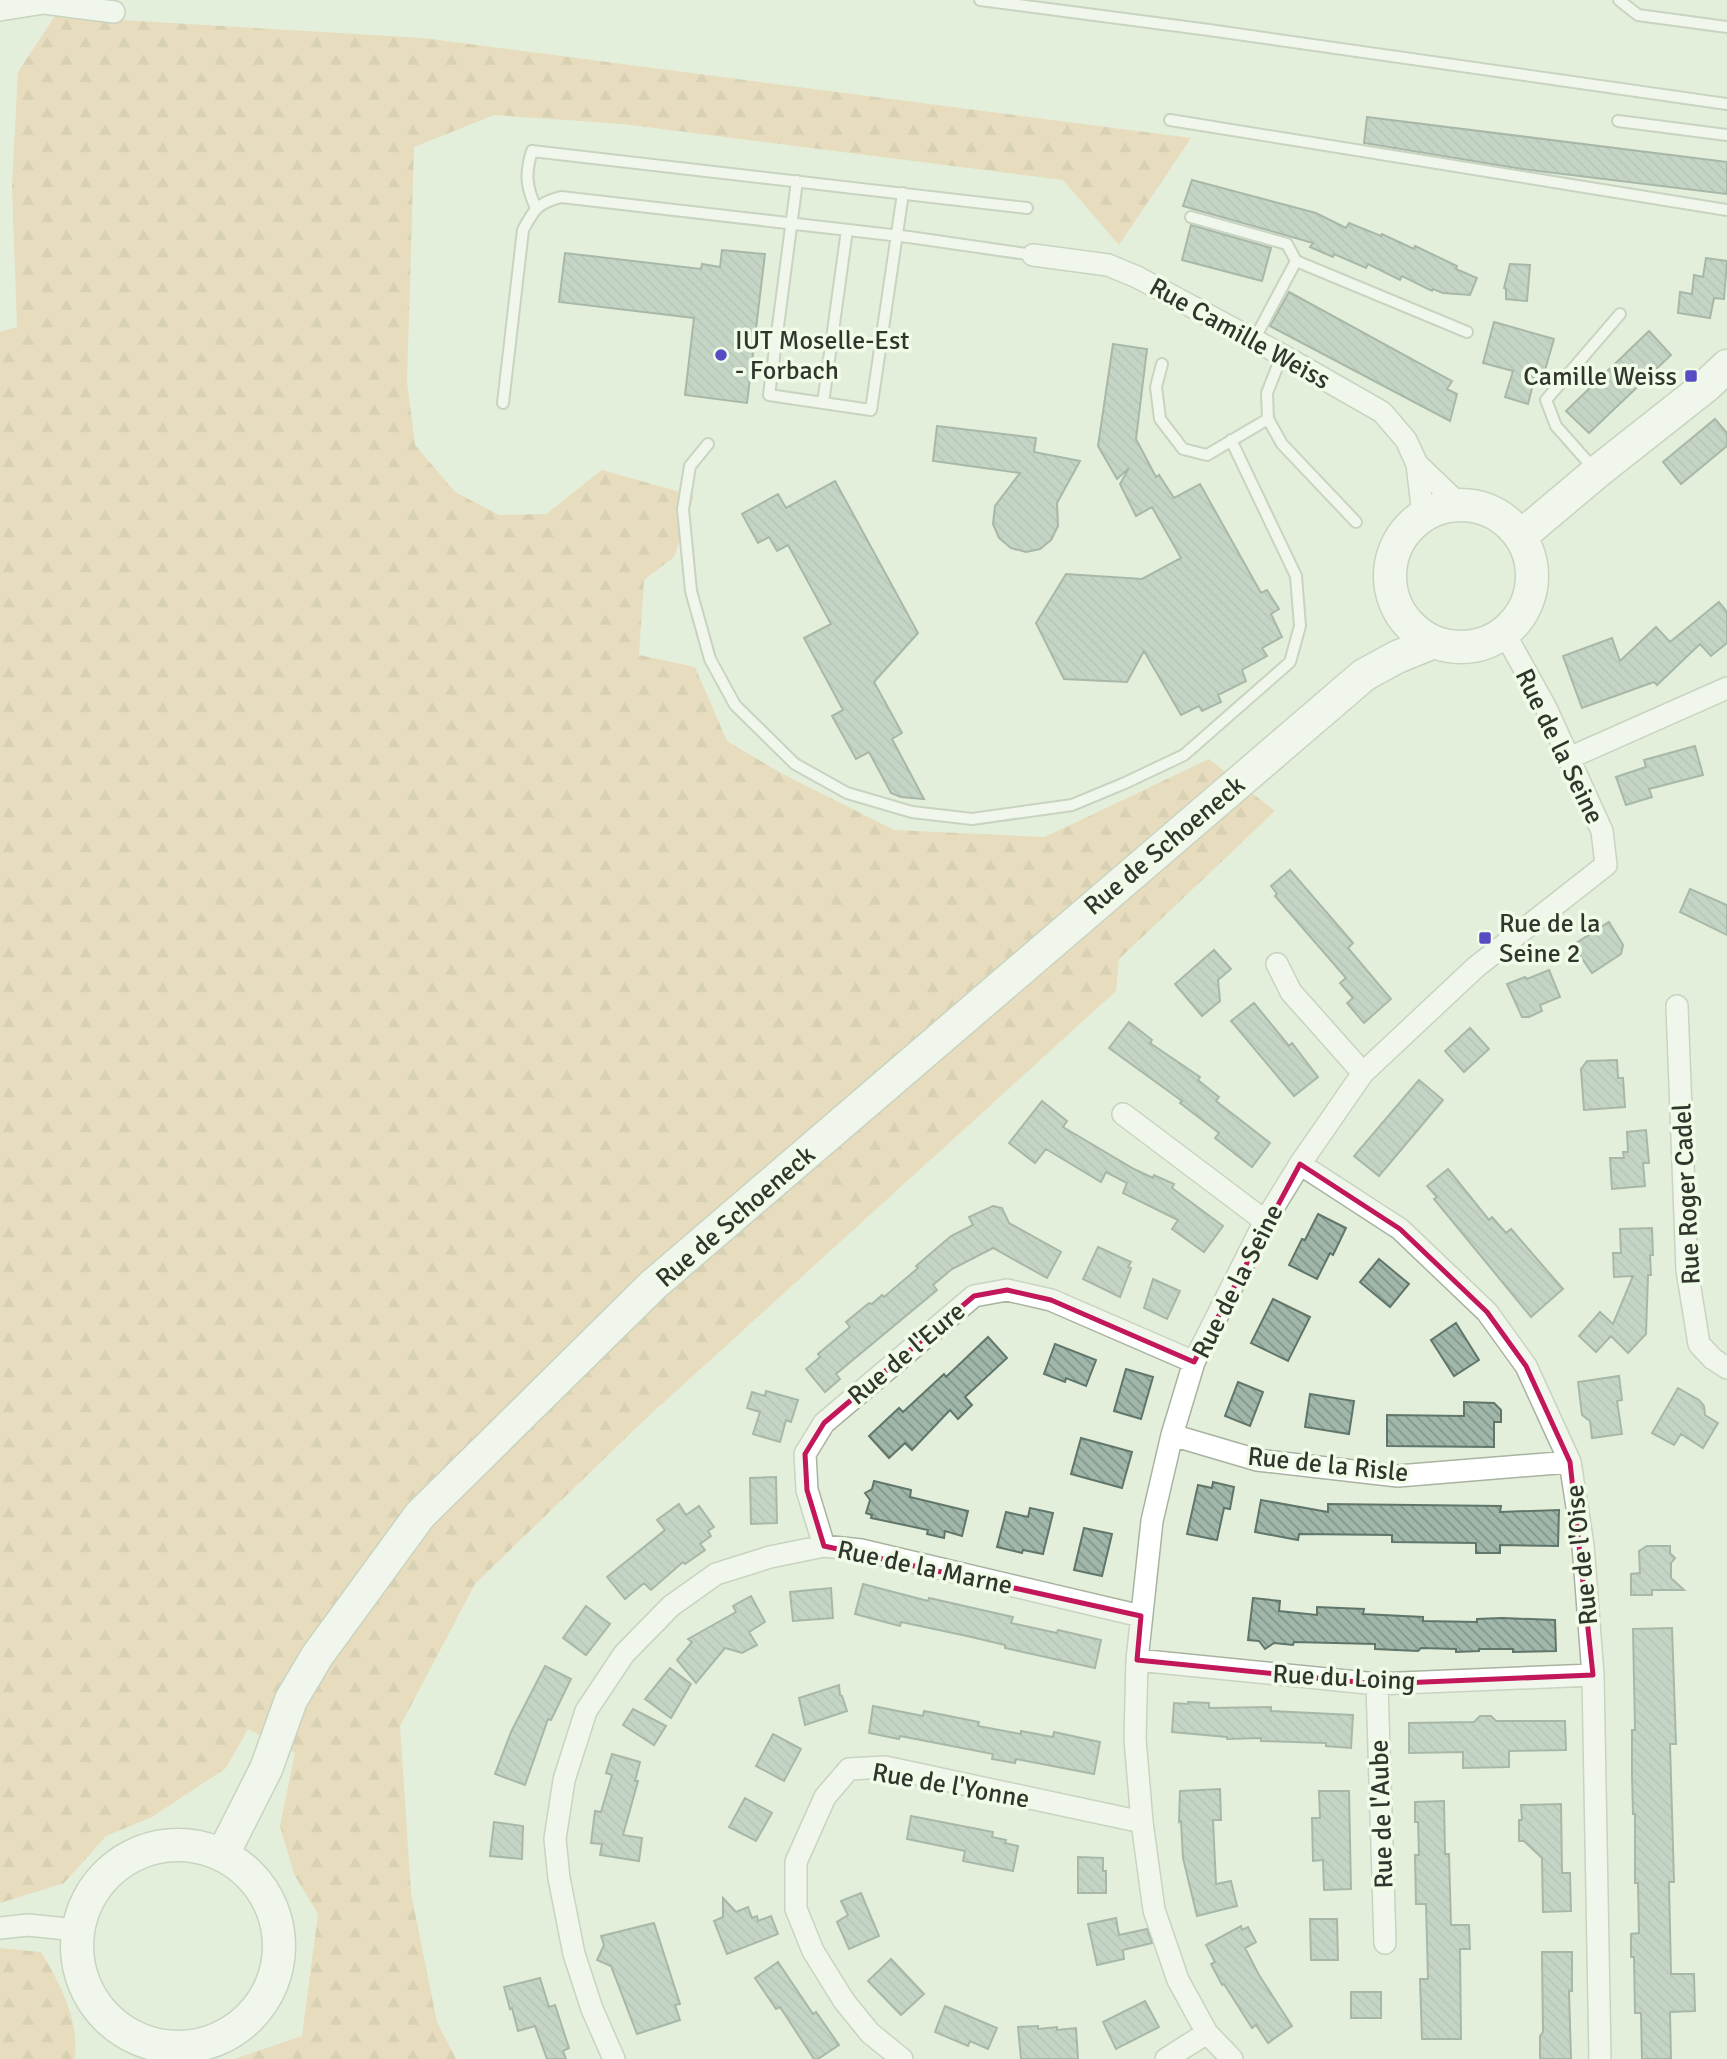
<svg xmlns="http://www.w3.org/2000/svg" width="1727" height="2059" viewBox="0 0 1727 2059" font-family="Signika,sans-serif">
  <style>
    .forest { fill: url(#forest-firs) }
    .building { fill: url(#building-back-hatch); stroke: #61766b; stroke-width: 2 }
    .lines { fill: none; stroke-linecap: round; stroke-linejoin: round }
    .service-casing { stroke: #a8b3a0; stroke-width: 14 }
    .minor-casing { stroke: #a8b3a0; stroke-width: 24 }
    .secondary-casing { stroke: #a8b3a0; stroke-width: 35 }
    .service { stroke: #fff; stroke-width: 10 }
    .minor { stroke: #fff; stroke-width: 21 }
    .secondary { stroke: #fff; stroke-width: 32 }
    .marked { fill: none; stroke: #c2185b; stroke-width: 5; stroke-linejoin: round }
    .poi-dot { fill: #584cc4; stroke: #f0fce7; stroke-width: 2.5 }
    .labels { text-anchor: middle; stroke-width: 7; stroke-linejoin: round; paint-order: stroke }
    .street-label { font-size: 26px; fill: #31352d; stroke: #f0fce7 }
    .poi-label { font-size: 26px; fill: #31352d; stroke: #f0fce7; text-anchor: start }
  </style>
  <defs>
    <pattern id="forest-firs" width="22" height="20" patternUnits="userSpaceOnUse" patternTransform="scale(1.75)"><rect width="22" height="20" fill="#ecc699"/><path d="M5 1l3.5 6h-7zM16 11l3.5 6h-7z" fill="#cbab84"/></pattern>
    <pattern id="building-back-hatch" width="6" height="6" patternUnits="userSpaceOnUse" patternTransform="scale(1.75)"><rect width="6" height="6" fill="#a0b7aa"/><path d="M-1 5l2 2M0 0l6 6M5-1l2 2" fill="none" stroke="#83968b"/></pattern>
  </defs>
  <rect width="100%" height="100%" fill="#e3efda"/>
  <path class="forest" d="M55,16L423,38L1191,138L1119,245L1063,180L623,124L494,115L414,147L407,382L415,445L455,492L499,515L546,514L602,470L694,496L674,557L644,580L639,655L695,667L727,741L779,772L894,830L1045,837L1209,759L1275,811L1119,959L1116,991L641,1423L475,1584L400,1726L411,1893L437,2022L456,2059H234L302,2036L318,1914L294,1874L280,1826L295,1753L248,1729L226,1768L152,1817L106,1836L64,1883L0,1903V332L17,327L12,186L18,72Z
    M0,1948L41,1952C61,1985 79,2020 75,2059H0Z"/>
  <path class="building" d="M1367,117L1727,162V194L1522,169L1364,143Z
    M1192,180L1316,213L1346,228L1349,223L1381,236L1382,234L1414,249L1415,246L1457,266L1456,269L1477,278L1470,295L1443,293L1433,289L1432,291L1402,276L1400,280L1368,264L1366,268L1334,254L1333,257L1310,247L1313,243L1183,206Z
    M1191,225L1271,248L1262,281L1182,260Z
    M722,250L765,254L747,403L685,395L694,318L559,302L565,253L701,269L702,264L720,267Z
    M1706,258L1727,261L1724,299L1714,298L1710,318L1678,313L1680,292L1692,294L1694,275L1703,277Z
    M1510,264L1530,265L1527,301L1506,299V289L1504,288Z
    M1289,292L1452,381L1447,389L1457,394L1450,421L1270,326Z
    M1494,322L1554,339L1543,377L1535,376L1528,404L1505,397L1513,371L1483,363Z
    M1649,331L1671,355L1589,433L1566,411Z
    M1113,344L1147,349L1136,439L1156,477L1159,475L1174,498L1200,484L1261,593L1267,590L1279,609L1271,614L1282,637L1262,648L1267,656L1242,670L1246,681L1218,695L1221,702L1202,711L1199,706L1181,715L1144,651L1127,682L1064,679L1036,623L1066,574L1142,579L1181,558L1152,507L1136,516L1120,484L1129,468L1117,479L1098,446Z
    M1715,419L1727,433V446L1681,484L1663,462Z
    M937,426L1036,438L1034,452L1080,461L1057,503L1058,526L1051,540L1040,549L1026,552L1011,548L999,538L993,524L995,506L1020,473L933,461Z
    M835,481L918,633L874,682L902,733L892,739L924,799L901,797L891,793L869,752L856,759L832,716L843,710L804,638L831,624L788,545L777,551L769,537L758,543L742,514L778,494L786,508Z
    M1719,602L1727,612V643L1711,656L1700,644L1657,685L1654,682L1582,708L1563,656L1612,638L1620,661L1656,627L1670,642Z
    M1695,746L1703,775L1649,789L1652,797L1626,805L1616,777L1646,767L1644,760Z
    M1290,870L1353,943L1348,948L1391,999L1364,1023L1347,1003L1353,998L1340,983L1346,978L1275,896L1277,894L1271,886Z
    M1690,889L1727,905V935L1680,912Z
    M1609,922L1623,945L1621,954L1592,973L1573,945Z
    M1214,950L1231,969L1218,980L1220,1001L1202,1016L1175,984Z
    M1549,970L1560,997L1540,1005L1542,1011L1529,1017H1522L1507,984L1525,977L1527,979Z
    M1254,1003L1289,1046L1292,1043L1318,1077L1294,1096L1231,1021Z
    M1129,1022L1152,1040L1150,1043L1200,1077L1198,1080L1219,1097L1216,1101L1270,1143L1252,1167L1215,1138L1219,1133L1180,1103L1182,1101L1109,1048Z
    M1470,1028L1489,1049L1464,1072L1445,1051Z
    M1617,1060L1618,1078H1623L1625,1107L1584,1110L1581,1069L1587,1061Z
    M1419,1080L1443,1100L1379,1176L1354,1156Z
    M1042,1101L1067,1121L1063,1127L1134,1169L1153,1178L1154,1175L1174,1184L1172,1188L1223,1226L1204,1252L1172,1229L1178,1220L1123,1193L1127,1183L1106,1172L1101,1182L1046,1149L1035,1163L1009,1143Z
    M1646,1130L1649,1163H1643L1645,1186L1612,1189L1610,1158H1624L1623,1152H1628L1627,1132Z
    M1448,1169L1489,1220L1492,1217L1506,1233L1511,1229L1563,1289L1531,1317L1434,1199L1437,1197L1427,1186Z
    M993,1206L1002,1208L1009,1223L1061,1252L1047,1278L993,1248L952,1269L933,1285L937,1290L836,1374L840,1379L825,1392L806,1369L820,1357L818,1354L850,1327L846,1322L869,1303L872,1304L882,1295L884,1297L918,1268L916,1266L951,1236L973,1225L969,1217Z
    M1318,1214L1346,1228L1333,1255L1330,1253L1317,1279L1289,1265L1302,1239L1305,1240Z
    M1652,1228L1653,1255H1650L1651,1275H1648L1646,1334L1628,1353L1611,1336L1596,1352L1579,1336L1600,1312L1613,1324L1633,1276L1614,1277L1613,1253H1621L1620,1229Z
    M1098,1247L1131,1262L1128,1267L1131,1268L1120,1297L1083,1279Z
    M1379,1259L1409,1284L1390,1307L1360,1282Z
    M1153,1279L1180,1291L1167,1319L1144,1308Z
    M1273,1299L1310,1317L1288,1361L1251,1343Z
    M1456,1323L1479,1360L1454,1376L1431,1340Z
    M988,1337L1007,1358L965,1397L972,1405L958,1419L950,1410L912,1450L905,1443L889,1458L869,1436L899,1408L903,1412L944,1374L946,1377Z
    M1055,1344L1096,1360L1086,1386L1066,1378L1065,1382L1044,1374Z
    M1126,1369L1153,1377L1141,1419L1114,1411Z
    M1619,1376L1622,1400L1617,1401L1622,1434L1592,1438L1590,1421L1582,1415L1578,1382Z
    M1238,1382L1263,1392L1250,1426L1225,1416Z
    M1678,1388L1699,1400L1704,1406L1705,1415L1718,1423L1703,1448L1681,1434L1674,1445L1652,1433Z
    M766,1391L798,1400L791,1422L786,1420L780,1442L753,1434L760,1412L747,1408L752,1392L765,1396Z
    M1310,1394L1354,1401L1349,1434L1305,1427Z
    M1464,1402L1494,1403L1501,1410V1422H1494V1447L1387,1446V1415L1464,1416Z
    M1081,1438L1132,1452L1122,1488L1071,1474Z
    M776,1477L777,1523L751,1524L750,1478Z
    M874,1481L911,1490L910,1497L968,1511L962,1536L945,1531L944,1538L927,1534L928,1530L871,1518L872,1515L866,1513L870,1500L865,1493L872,1489Z
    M1213,1482L1234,1487L1230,1509L1224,1508L1217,1540L1187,1534L1198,1485L1212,1488Z
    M1261,1500L1328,1512V1504L1501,1506L1500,1512L1559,1510L1558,1546L1500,1545V1553H1476V1543L1392,1542V1535L1299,1534L1298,1540L1255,1532Z
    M679,1504L686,1515L699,1506L714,1527L708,1531L711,1536L700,1544L705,1550L685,1564L683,1562L651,1590L644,1583L625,1599L607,1577L665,1530L657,1520Z
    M1030,1508L1053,1513L1043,1554L1023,1550L1022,1553L997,1547L1006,1512L1028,1517Z
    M1084,1528L1112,1534L1102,1576L1074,1570Z
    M1647,1546H1670V1553L1675,1558L1671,1563V1578L1684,1590H1652V1595H1631V1574L1640,1573L1639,1551Z
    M863,1584L928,1601L929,1598L1013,1617L1011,1623L1057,1633L1058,1630L1101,1640L1095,1668L1005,1648V1645L967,1636L901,1622L900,1626L855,1614Z
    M831,1588L833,1618L793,1621L790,1592Z
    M751,1596L765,1622L749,1632L757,1645L742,1653L725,1648L696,1683L677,1660L692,1642L688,1639L736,1612L733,1606Z
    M1253,1598L1280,1601L1279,1611L1317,1615V1607L1364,1609L1363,1614L1423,1617V1621L1477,1622V1619L1502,1618L1555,1620L1556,1651L1513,1652V1649H1479V1651L1456,1652V1649L1421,1648L1418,1651L1375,1649V1644L1294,1642L1293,1645L1274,1643L1265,1649L1259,1641L1248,1640Z
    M586,1606L610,1624L586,1655L563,1638Z
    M1672,1628L1676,1744H1670L1674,1882H1669L1671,1974H1694L1695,2011L1670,2012L1671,2059H1642L1641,2013H1635L1634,1957H1631V1934L1639,1933L1638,1883H1635V1814H1633L1632,1775V1730H1635L1633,1629Z
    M545,1666L571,1679L551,1720L548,1719L525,1785L495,1774L511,1732Z
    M670,1668L691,1684L671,1718L645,1699Z
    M839,1685L840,1695L842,1696L847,1711L805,1725L799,1698Z
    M1188,1702L1209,1703V1708L1271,1707V1711L1353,1715L1351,1748L1326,1746V1743L1261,1741V1738L1227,1739V1737L1172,1732L1174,1703L1188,1704Z
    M873,1706L923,1716L924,1711L979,1722L978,1726L1021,1734V1731L1053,1737L1054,1732L1100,1742L1094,1774L1016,1759L1015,1763L992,1759L993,1754L900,1736L899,1739L869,1733Z
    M633,1709L666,1726L654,1745L623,1725Z
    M1480,1716H1491L1496,1721H1565L1566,1750L1509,1751V1767L1463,1768V1752L1409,1753V1723L1474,1722Z
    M773,1734L801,1749L784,1781L756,1766Z
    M612,1754L640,1762L635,1781H638L623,1835L642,1838L639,1861L600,1855L602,1844L591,1843L595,1811L601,1812L612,1775L606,1773Z
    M1220,1789L1221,1820H1213L1216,1884L1231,1881L1237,1906L1197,1916L1183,1858L1181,1821L1179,1822L1180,1791Z
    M1319,1791H1349L1351,1889L1324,1890L1323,1860L1313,1861L1312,1818H1320Z
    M745,1798L772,1813L756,1841L729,1827Z
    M1444,1801L1445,1854H1449L1451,1925H1469L1470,1949H1460L1461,2039H1422L1420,1979H1428L1426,1904H1416L1415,1855H1419L1418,1822H1415V1802Z
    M1561,1804L1562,1873H1570L1571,1911L1543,1912L1542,1858L1524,1841H1519V1820H1522L1521,1805Z
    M911,1816L993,1832L992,1837L1006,1840L1005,1843L1018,1846L1013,1871L963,1861L965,1851L907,1839Z
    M494,1822L523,1826L522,1859L490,1856Z
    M1078,1857L1103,1858V1871H1106V1893H1078Z
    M861,1893L879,1936L849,1949L837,1922L848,1915L841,1901Z
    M723,1898L736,1912L748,1907L752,1918L757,1916L758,1921L771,1916L778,1934L727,1954L714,1921L723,1917Z
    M1116,1918L1119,1935L1147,1929L1152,1943L1123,1950L1124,1959L1097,1965L1088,1924Z
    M1310,1919H1337L1338,1960H1311Z
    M654,1923L680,2004L675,2005L680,2020L637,2034L611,1966L597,1960L604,1945L601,1936Z
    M1241,1926L1242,1930L1248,1927L1256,1942L1245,1948L1259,1975L1292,2026L1268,2043L1256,2025L1252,2028L1224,1984L1222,1985L1211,1964L1215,1962L1206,1945Z
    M1542,1952H1572V1991H1569L1571,2059H1540V2036L1543,2032Z
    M891,1959L924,1994L901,2015L868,1981Z
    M778,1962L813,2014L816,2012L839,2045L818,2059H814L780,2007L776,2009L755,1978Z
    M540,1978L549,2007L555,2005L569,2048L563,2051L566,2059H547L535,2026L518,2031L512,2008L510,2009L504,1987Z
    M1351,1992H1381V2018H1351Z
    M1145,2001L1159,2027L1116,2049L1103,2022Z
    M945,2006L997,2028L988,2049L970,2041L968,2046L935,2032Z
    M1038,2026V2029L1057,2027V2030L1076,2028L1078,2059H1021L1018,2027Z"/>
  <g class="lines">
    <g class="service-casing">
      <path id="service" d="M980,0L1209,30L1727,104
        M1619,0L1638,15L1727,27
        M1170,120L1727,210
        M1618,121L1727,135
        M797,181L769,395L823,403L847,230
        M536,208C526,187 525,173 532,151L1027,208
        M1191,217L1287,244L1296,261
        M1254,340L1296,261L1467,332
        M1282,355L1267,393L1268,419L1282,444L1356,522
        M1162,364L1156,387L1160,419L1183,449L1207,455L1268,419
        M503,403L523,230C534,209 538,203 561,197L909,237L1033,255
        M823,403L871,410L903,193
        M708,444L690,466L683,509L691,591L710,659L735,705L795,764L847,793L912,812L972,819L1072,805L1125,783L1184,755L1290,662L1300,626L1296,576L1231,440
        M1595,470L1556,426L1546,400L1620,314"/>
    </g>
    <g class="minor-casing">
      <path id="minor" d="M0,10L44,3L114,12
        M1033,255L1108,265L1137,277L1282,355L1382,412L1406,440L1417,464L1423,515
        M1417,464L1461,506
        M1569,758L1727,688
        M1277,964L1291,992L1363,1073
        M1677,1006L1687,1270L1699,1344L1713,1359L1727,1368
        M1123,1114L1265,1221
        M1300,1164L1400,1229L1487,1312L1526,1366L1570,1462L1583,1545L1593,1675L1600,2059
        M1172,1435L1257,1460L1398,1476L1570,1462
        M824,1546L807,1490L805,1454L824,1423L974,1296L1007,1290L1051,1300L1194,1362
        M1137,1660L1377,1684L1593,1675
        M1377,1684L1385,1943
        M0,1928L28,1925L77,1930
        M614,2059L592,2009L574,1954L559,1878L555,1839L564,1780L586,1711L624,1654L671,1606L716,1574L770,1557L824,1546L861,1550L1141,1616
        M902,2059L870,2033L844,2001L813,1951L796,1909V1862L825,1797L849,1769L885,1767L1142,1822
        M1166,2059L1207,2033
        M1232,2059L1207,2033L1178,1980L1154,1910L1142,1822L1135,1739L1137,1660L1152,1521L1172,1435L1194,1362L1265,1221L1300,1164L1363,1073L1476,967L1606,865L1602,831L1546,708L1505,634"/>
    </g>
    <g class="secondary-casing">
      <path id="secondary" d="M1390 576a71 71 0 1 1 142 0a71 71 0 1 1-142 0Z
        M1521,536L1597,472L1706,386L1727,366
        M77 1946a101 101 0 1 1 202 0a101 101 0 1 1-202 0Z
        M223,1854L266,1769L291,1700L317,1656L420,1515L653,1285L1364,675L1397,657L1434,642"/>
    </g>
    <use href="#service" class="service"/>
    <use href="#minor" class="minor"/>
    <use href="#secondary" class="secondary"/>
  </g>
  <path d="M0 0H1727V2059H0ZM1300,1164L1400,1229L1487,1312L1526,1366L1570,1462L1593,1675L1377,1684L1137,1660L1141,1616L824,1546L807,1490L805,1454L824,1423L974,1296L1007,1290L1051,1300L1194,1362Z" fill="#e3efda" fill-opacity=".55" fill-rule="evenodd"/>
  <path class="marked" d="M1300,1164L1400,1229L1487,1312L1526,1366L1570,1462L1593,1675L1377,1684L1137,1660L1141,1616L824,1546L807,1490L805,1454L824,1423L974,1296L1007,1290L1051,1300L1194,1362Z"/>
  <g class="poi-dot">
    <circle cx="721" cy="355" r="7"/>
    <rect x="1684" y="369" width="14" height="14" rx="3.5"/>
    <rect x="1478" y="931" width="14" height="14" rx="3.5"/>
  </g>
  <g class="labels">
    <g class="street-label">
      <text transform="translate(1240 333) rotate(29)" y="9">Rue Camille Weiss</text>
      <text transform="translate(1560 746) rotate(64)" y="9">Rue de la Seine</text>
      <text transform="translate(1164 845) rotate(-40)" y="9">Rue de Schoeneck</text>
      <text transform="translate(1686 1194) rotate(-93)" y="9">Rue Roger Cadel</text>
      <text transform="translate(735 1216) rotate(-41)" y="9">Rue de Schoeneck</text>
      <text transform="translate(1237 1281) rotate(-63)" y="9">Rue de la Seine</text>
      <text transform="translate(906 1353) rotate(-40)" y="9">Rue de l'Eure</text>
      <text transform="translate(1328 1464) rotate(6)" y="9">Rue de la Risle</text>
      <text transform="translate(1581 1555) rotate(-96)" y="9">Rue de l'Oise</text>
      <text transform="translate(925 1567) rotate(12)" y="9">Rue de la Marne</text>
      <text transform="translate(1344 1677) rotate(3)" y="9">Rue du Loing</text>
      <text transform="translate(951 1785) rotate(10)" y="9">Rue de l'Yonne</text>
      <text transform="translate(1381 1814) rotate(-92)" y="9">Rue de l'Aube</text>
    </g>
    <g class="poi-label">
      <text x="735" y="349">IUT Moselle-Est<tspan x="735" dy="30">- Forbach</tspan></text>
      <text x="1677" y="385" text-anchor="end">Camille Weiss</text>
      <text x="1499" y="932">Rue de la<tspan x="1499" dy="30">Seine 2</tspan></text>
    </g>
  </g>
</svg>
